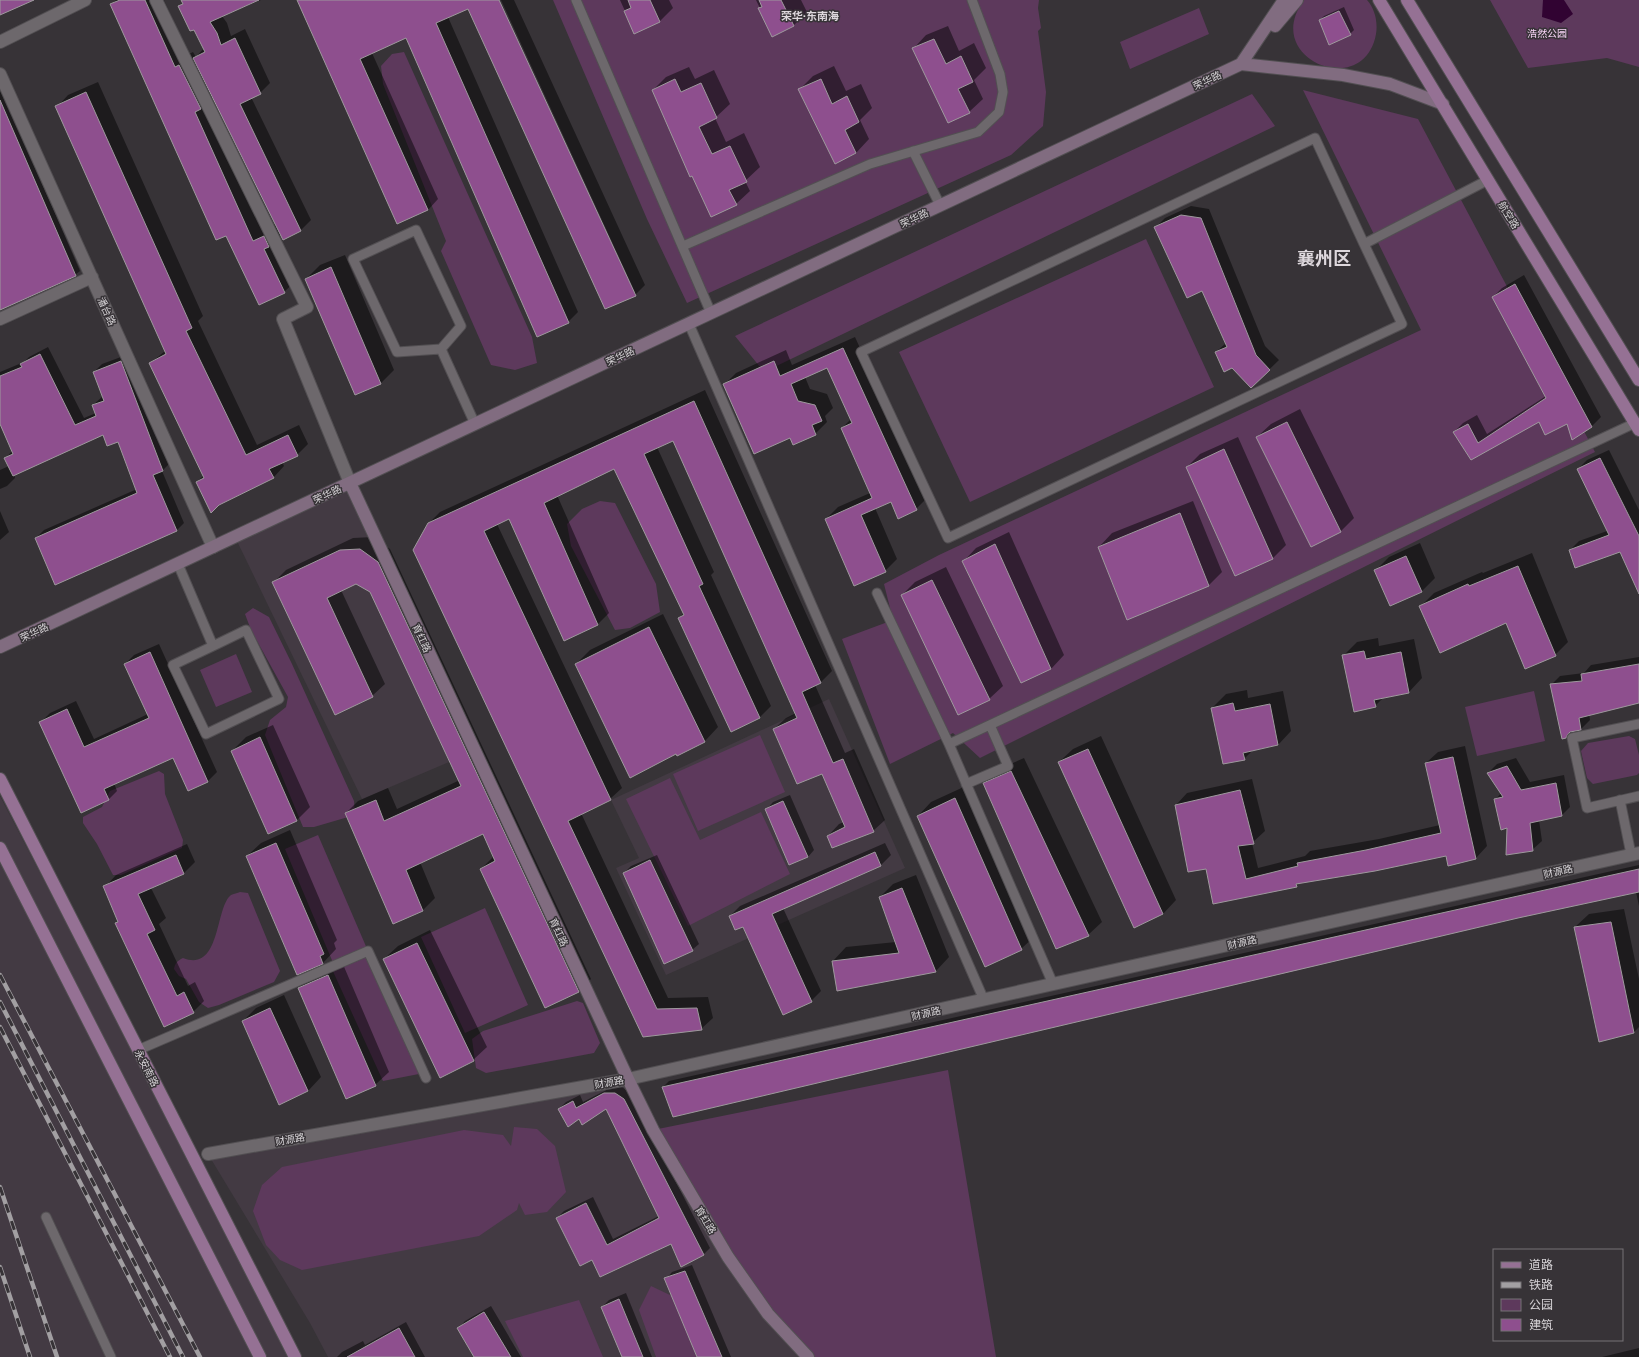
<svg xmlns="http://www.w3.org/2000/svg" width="1639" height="1357" viewBox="0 0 1639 1357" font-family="'Public Sans','Noto Sans SC',sans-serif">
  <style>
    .built { fill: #433a43 }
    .green { fill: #5d395c }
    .water { fill: #310332 }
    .shadow { fill: #0007; fill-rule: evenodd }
    .building { fill: #8e4f8e; stroke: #9e999d }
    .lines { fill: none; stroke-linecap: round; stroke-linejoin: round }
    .lane-casing { stroke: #524f52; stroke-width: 11 }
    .street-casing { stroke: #524f52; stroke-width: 14 }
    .secondary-casing { stroke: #524f52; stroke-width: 14 }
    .primary-casing { stroke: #524f52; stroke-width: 14 }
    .lane { stroke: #6d686c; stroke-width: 9 }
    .street { stroke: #6d686c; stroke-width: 12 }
    .secondary { stroke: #816c80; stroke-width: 12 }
    .primary { stroke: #957194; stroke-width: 12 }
    .rail-casing { stroke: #a29fa2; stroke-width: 4.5 }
    .rail { stroke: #373337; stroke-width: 3; stroke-dasharray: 9; stroke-linecap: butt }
    .labels { text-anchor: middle; stroke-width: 3; stroke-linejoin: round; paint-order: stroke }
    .park-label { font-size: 10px; fill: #f9d5f8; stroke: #373337 }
    .street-label { font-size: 10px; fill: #d6d3d6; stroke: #373337 }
    .neighbourhood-label { font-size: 11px; font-weight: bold; fill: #ded8dd; stroke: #373337 }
    .town-label { font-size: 18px; font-weight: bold; fill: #ded8dd; stroke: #373337 }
  </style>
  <rect width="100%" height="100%" fill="#373337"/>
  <path class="built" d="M350,483L475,751L362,799L235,537Z
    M829,699L905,868L666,975L616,868L639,858L611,800Z
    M0,796L292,1357H0Z
    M628,1079L653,1130L808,1357H328L310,1323L208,1154Z"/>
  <path class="green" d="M553,0H1039L1038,8L1041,28L1038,31L1046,92L1043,126L1011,155L687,303L647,219Z
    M1304,0H1367C1375,9 1378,22 1376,34C1364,101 1260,59 1304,0Z
    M1490,0H1639V67L1607,58L1528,68Z
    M1199,8L1209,34L1130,69L1120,42Z
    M404,52L532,337L537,363L515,370L491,365L441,251L446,241L383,84L381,66L392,54Z
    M1303,90L1418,119L1595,452L980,758L953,733L890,764L842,639L893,620L884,584L939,555L1421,330Z
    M1252,94L1275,126L764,372L735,336Z
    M1146,239L1214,387L970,502L899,352Z
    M600,501L615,503L656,584L660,612L630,628L615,630L571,546L567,524L582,509Z
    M253,608L269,617L292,664L354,801L355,815L314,827H303L265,735L270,720L286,707L288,697L251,630L245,614Z
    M236,654L252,692L216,707L200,670Z
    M1534,691L1545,741L1477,756L1465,707Z
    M760,735L785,792L698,831L673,774Z
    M1629,736L1635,739L1639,755V773L1637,775L1593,784L1587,778L1581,751L1588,743Z
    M159,771L164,774L165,794L183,840L182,848L121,875H113L97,844L83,823V817L102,807L110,791Z
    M670,778L700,840L761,812L790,874L688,926L626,799Z
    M318,835L368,951L424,1073L383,1081L331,967L334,965L285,849Z
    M240,892L248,893L280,971L274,982L219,1005L208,1008L199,1002L186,979L179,976L174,969C175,963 177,961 183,958C221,973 215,907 231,895C233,894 238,893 240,892Z
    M485,908L528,1005L465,1033L421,937Z
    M577,1001L583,1003L600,1043L594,1053L486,1073L476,1068L472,1039L483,1031Z
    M948,1070L996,1357H808L768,1314L653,1130Z
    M514,1127L537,1129L555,1146L566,1192L547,1212L525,1215L519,1203L517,1210L479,1236L302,1270L280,1260L266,1245L253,1211L262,1185L282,1167L464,1130L503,1135L511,1146Z
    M651,1286L672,1296L697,1357H656L639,1310Z
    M579,1300L603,1357H523L505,1321Z"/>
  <path class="water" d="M1543,0H1564L1573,14L1561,23L1542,17Z"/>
  <path class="shadow" d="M116,0H164L189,54L193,52L196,57L204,48L194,28L180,6L184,2L183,0H261L222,16L227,23L231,36L245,29L270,83L260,93L251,97L311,220L301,230L283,239L281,234L278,237L298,279L284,292L227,234L111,5ZM213,96L276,224L267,228L209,100Z
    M298,0H498L633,292H635L501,0H514L645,285L635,295L606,308L468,8L448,17L578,312L568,322L406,37L372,53L438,199L428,210Z
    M620,0H669L673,8L660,21L635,33Z
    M756,0H801L807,12L793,26L773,35Z
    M1344,7L1354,30L1350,34L1320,20L1324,16Z
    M948,26L959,51L974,43L986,68L974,80L983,99L969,112L913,49L926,35Z
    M834,66L846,91L861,84L872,108L860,120L869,139L856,153L835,162L800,89L813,76Z
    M689,67L695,79L714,70L730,104L715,118L726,142L744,133L760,167L745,181L750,191L736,204L653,90L666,77Z
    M98,82L203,316L198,321L257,445L299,425L308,444L297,455L282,462L284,466L273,478L197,482L204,475L151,363L166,350L57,107L68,95Z
    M0,87L80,271L75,275L0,303Z
    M1191,206L1209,209L1265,346L1279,360L1251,387L1216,352L1226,343L1202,290L1156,227L1165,218Z
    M345,255L394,370L381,383L306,279L320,265Z
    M1524,275L1601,417L1592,426L1573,438L1568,423L1540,420L1471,459L1454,432L1463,423L1477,415L1487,434L1546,396L1493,297L1502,288Z
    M855,337L928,497L916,509L891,500L875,508L897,559L885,571L826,519L838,507L870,493L842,428L851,419L828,367L805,377L810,389L827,394L833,408L825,416L827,422L815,434L791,437L724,385L736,373L786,350L792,365Z
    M48,347L84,418L96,413L93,405L103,396L94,372L102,364L129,354L171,462L162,471L184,523L177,530L36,538L44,530L137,489L118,441L104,433L14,474L15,478L7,486L0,489V470L9,466L6,458L12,451L0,422V372L24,362L29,357Z
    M705,390L832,671L821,682L815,685L845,753L854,749L885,820L873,831L828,836L839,824L844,822L822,772L774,729L786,718L796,713L673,439L657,447L714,572L711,575L771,706L760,717L731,731L679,618L684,613L615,467L557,495L609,613L598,624L564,639L510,518L497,524L622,788L610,799L581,813L668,998L708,997L713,1018L701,1029L643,1036L428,524L440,512Z
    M1300,409L1354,518L1341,531L1257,437L1271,424Z
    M1238,437L1286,545L1273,558L1235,575L1187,467L1200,454Z
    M1609,450L1639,510V591L1620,551L1570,550L1579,541L1607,531L1578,469L1587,460Z
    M1193,501L1222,572L1209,585L1099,547L1112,533Z
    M0,511L9,532L0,540Z
    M1009,532L1064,655L1051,669L1021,682L963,562L976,548Z
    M373,537L390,549L591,979L579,991L481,869L493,857L484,833L420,862L435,898L423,910L346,813L358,801L388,788L397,809L460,780L371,591L356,583L341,590L385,684L372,696L274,582L286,570L353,538Z
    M1420,543L1435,578L1422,591L1375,571L1389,557Z
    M1532,553L1568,642L1555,655L1506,622L1420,607L1434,593L1482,572L1483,573Z
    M946,567L1003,686L989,699L902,595L915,582Z
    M663,614L718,727L705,741L677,754L576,664L590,650Z
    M1378,638L1379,646L1414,639L1422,678L1409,692L1384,697L1375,706L1343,656L1357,642Z
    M159,644L217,772L208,781L189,790L174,756L114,783L117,791L108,800L41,722L50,713L76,701L94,739L148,714L125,664L134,655Z
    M1639,657V702L1589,714L1590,720L1581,729L1572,731L1566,738L1551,685L1560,676L1584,673L1591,665Z
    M1247,690L1248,698L1283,691L1291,731L1278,745L1253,750L1244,759L1212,708L1226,694Z
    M273,725L310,807L297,820L269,833L232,751L246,737Z
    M1101,736L1176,900L1163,914L1059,762L1073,749Z
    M1465,746L1487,846L1476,858L1447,854L1299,882L1296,886L1214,903L1207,868L1176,805L1187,793L1252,779L1265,831L1252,843L1258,868L1305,856L1310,851L1379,839L1440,825L1426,763L1438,752Z
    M1024,758L1102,922L1088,935L984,784L997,770Z
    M1516,758L1530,782L1564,775L1570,807L1561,816L1539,820L1542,841L1532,850L1508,827L1496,799L1501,793L1488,773L1497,764Z
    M968,785L1035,936L1021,949L918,816L931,802Z
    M790,795L814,850L808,857L790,863L767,809L773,802Z
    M290,830L337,940L334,943L336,949L323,963L298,974L247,856L261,843Z
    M885,843L891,855L881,865L783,908L821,991L811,1001L743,925L730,916L740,906Z
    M187,844L195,862L184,873L151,888L166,918L159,924L188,986L195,982L204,1001L193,1012L164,1025L116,924L119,921L105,887L116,875Z
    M657,855L699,944L692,950L624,873L631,866Z
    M1639,865V906L1636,892L663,1087L669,1081Z
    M916,875L949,957L936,971L838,990L833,961L846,947L896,942L880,897L893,884Z
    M1624,909L1639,979V1027L1634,1032L1599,1040L1575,927L1589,914Z
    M430,930L487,1047L473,1060L384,959L398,946Z
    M342,962L389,1072L375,1085L299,988L312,974Z
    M284,995L321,1077L308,1091L243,1021L256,1008Z
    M612,1087H622L630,1093L710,1248L704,1254L671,1243L592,1259L557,1218L564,1211L593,1197L613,1239L659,1216L607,1108L580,1118L559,1109L566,1102L580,1095L583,1102Z
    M692,1265L731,1357H698L666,1279L672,1272Z
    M626,1293L652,1357H623L602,1307L609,1300Z
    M491,1306L521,1357H475L459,1328L465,1321Z
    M406,1322L425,1357H337L342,1352L363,1341L365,1345Z
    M1639,1348V1357H1602Z"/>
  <path class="building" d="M0,0H34L0,15Z
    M120,0H145L175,67L179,65L201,109L195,112L253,241L264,236L269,247L264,249L285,293L259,305L226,236L216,240L110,4Z
    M181,0H259L210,22L217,33L221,45L235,38L261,94L240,104L301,231L283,240L193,58L205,52L194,30L190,31L178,6L183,4Z
    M297,0H499L636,296L605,309L468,9L436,23L569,323L537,337L406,38L360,59L428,210L397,224Z
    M628,0H650L660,22L634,34L624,11L631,8Z
    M759,0H781L794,26L772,37L758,8L762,7Z
    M1339,11L1351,35L1329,45L1319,20Z
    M934,39L946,64L961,56L973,82L958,89L970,113L948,123L912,48Z
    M675,79L681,92L701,83L717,118L699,127L712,154L730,146L747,182L729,190L737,205L711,217L692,176L690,177L652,90Z
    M821,79L832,104L847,96L859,122L845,130L856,153L835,164L798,89Z
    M86,92L192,328L186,331L246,455L288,435L298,456L269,469L274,478L219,505L211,513L196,482L204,478L149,363L166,354L55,106Z
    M0,100L76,276L0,310Z
    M1181,215L1201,218L1256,355L1270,370L1251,388L1232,368L1224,372L1215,352L1227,347L1202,291L1187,298L1154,227Z
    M331,267L381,384L355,395L305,279Z
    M1515,284L1592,427L1572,440L1567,424L1545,435L1539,422L1471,460L1453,432L1468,424L1478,443L1546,398L1492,297Z
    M843,348L917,510L898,519L891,502L861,515L886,572L854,586L825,519L872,498L841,428L852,423L827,368L791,384L798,401L815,405L822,421L812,425L816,435L793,445L790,438L754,454L723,384L774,361L780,376Z
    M40,354L75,425L96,416L92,405L104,401L93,372L121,361L163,471L153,475L177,531L55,585L35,538L137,493L118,442L107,446L103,435L13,476L4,458L13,454L0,424V376L22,367L20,364Z
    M694,401L821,683L802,692L833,763L843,759L874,832L832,848L827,836L845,827L822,774L797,784L773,729L797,718L673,441L644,454L703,584L699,586L760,718L731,732L678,618L684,615L614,469L544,503L598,625L564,641L509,519L484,531L611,800L568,821L657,1009L697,1008L702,1030L643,1037L413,550L428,523Z
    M1287,422L1341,532L1311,547L1256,437Z
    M1224,449L1273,559L1235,576L1186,467Z
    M1600,458L1639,536V594L1620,552L1575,568L1569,550L1609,535L1577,469Z
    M1180,513L1209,586L1127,620L1098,547Z
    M995,544L1051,669L1021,683L962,561Z
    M360,549L378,562L579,992L545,1008L480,869L495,861L483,834L406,870L423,911L393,924L345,813L376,800L384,821L461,786L370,592L356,584L327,598L373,697L335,715L272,582L340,550Z
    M1406,556L1422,592L1390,606L1374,570Z
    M1518,566L1556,656L1525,669L1506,623L1440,653L1419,606L1468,584L1469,586Z
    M932,580L990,700L958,715L901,595Z
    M649,627L705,742L677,756L676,754L630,778L575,664Z
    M1364,651L1366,659L1401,652L1409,693L1374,700L1376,707L1354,712L1342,655Z
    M150,652L208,782L188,791L173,758L104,789L109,800L81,813L39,722L67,709L84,747L149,718L124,664Z
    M1639,664V703L1579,718L1581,730L1570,732L1568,734L1566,738L1562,739L1550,684L1582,681L1581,674Z
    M1233,703L1235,711L1270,704L1278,745L1243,753L1245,760L1223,764L1211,708Z
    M260,737L297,821L268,834L231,751Z
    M1088,749L1163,914L1134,928L1058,762Z
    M1453,757L1476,859L1448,866L1446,856L1375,871L1296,884L1297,887L1213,904L1206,869L1188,872L1175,805L1240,790L1254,844L1238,846L1246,879L1298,866L1297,863L1366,850L1441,833L1425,763Z
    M1507,766L1521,790L1556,783L1562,816L1530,823L1533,851L1506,855L1507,828L1501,830L1494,799L1503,797L1487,773Z
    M1011,771L1089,936L1056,949L983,783Z
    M955,798L1022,950L985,967L917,816Z
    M783,801L808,857L789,865L765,809Z
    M276,843L324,954L320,956L323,964L297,975L246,856Z
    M875,852L881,866L772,914L812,1002L783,1015L743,927L735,930L729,916Z
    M176,855L184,874L138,894L155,930L147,934L177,996L184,992L194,1013L164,1027L115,923L118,922L103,886Z
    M650,860L693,951L664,964L623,873Z
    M1639,869V892L1518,918L673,1117L662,1087Z
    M902,888L936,972L837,991L832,961L899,953L879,897Z
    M1611,922L1634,1033L1599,1042L1574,927Z
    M417,943L474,1061L440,1078L383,959Z
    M328,975L376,1086L346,1099L298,988Z
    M270,1008L308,1091L279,1105L242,1021Z
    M604,1093H615L624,1099L704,1255L681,1267L671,1244L600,1277L592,1260L580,1266L556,1218L586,1203L607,1245L659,1218L606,1109L582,1125L579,1119L568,1127L558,1109L573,1101L576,1108Z
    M685,1271L722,1357H697L664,1278Z
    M619,1299L643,1357H622L601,1307Z
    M484,1312L511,1357H474L457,1328Z
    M399,1328L415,1357H347Z"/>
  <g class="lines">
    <g class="lane-casing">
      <path id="lane" d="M576,0L711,313
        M913,151L940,205
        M416,230L461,326L441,349L397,352L353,259Z
        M1364,244L1315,138L861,352L948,538L1402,324L1364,244L1488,180
        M683,246L870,164L978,132L999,112L1003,92L1000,74L972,0
        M689,324L984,1000
        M441,349L475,424
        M178,564L213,646L173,665L206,734L279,699L246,630L213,646
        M877,593L949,744L1053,984
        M1639,724L1572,738L1587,808L1639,796
        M949,744L1635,423
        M966,784L1008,766L990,725
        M1620,800L1631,854
        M138,1050L368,951L426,1078
        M46,1217L111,1357"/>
    </g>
    <g class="street-casing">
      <path id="street" d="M156,0L307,307L283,319L350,483
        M0,42L85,0
        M0,74L213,547
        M0,319L92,277
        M208,1154L628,1079L1639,853"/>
    </g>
    <g class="secondary-casing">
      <path id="secondary" d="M1275,26L1297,0
        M1241,64L1343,75L1390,84L1443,104
        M350,483L628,1079L653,1130L728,1257L768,1314L808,1357
        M0,647L1241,64L1284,0"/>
    </g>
    <g class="primary-casing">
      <path id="primary" d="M1379,0L1639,430
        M1407,0L1639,380
        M0,779L295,1357
        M0,848L260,1357"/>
    </g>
    <use href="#lane" class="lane"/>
    <use href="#street" class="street"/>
    <use href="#secondary" class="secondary"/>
    <use href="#primary" class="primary"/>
    <g class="rail-casing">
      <path id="rail" d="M0,975L200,1357
        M0,1002L183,1357
        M0,1027L170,1357
        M0,1187L57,1357
        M0,1267L30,1357"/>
    </g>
    <use href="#rail" class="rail"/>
  </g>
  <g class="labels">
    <g class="park-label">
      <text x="1547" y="37">浩然公园</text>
    </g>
    <g class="street-label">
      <text transform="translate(1207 80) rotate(-25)" y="4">荣华路</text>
      <text transform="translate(1509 215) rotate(59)" y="4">航空路</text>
      <text transform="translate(914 218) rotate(-25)" y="4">荣华路</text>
      <text transform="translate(107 311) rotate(66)" y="4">潘台路</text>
      <text transform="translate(620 356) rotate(-25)" y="4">荣华路</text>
      <text transform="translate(327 494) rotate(-25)" y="4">荣华路</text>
      <text transform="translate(34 632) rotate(-25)" y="4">荣华路</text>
      <text transform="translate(422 638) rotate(65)" y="4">育红路</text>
      <text transform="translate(1558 871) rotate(-13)" y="4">财源路</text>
      <text transform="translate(559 932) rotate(65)" y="4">育红路</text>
      <text transform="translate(1242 942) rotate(-13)" y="4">财源路</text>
      <text transform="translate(926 1013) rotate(-13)" y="4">财源路</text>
      <text transform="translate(147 1068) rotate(63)" y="4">永安南路</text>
      <text transform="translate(609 1082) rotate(-10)" y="4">财源路</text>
      <text transform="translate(290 1139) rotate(-10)" y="4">财源路</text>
      <text transform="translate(706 1220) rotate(59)" y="4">育红路</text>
    </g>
    <g class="neighbourhood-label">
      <text x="810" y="20">荣华·东南海</text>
    </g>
    <g class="town-label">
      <text x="1324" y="265">襄州区</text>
    </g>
  </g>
  <rect x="1493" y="1249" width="130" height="92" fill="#373337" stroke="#777377"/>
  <rect x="1501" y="1262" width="20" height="6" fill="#957194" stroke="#777377"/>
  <text x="1529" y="1269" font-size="12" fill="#d6d3d6">道路</text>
  <rect x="1501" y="1282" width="20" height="6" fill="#a29fa2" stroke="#777377"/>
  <text x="1529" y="1289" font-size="12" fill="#d6d3d6">铁路</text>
  <rect x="1501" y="1299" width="20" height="12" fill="#5d395c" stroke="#777377"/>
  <text x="1529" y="1309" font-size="12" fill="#d6d3d6">公园</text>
  <rect x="1501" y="1319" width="20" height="12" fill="#8e4f8e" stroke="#777377"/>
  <text x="1529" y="1329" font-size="12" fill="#d6d3d6">建筑</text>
</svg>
